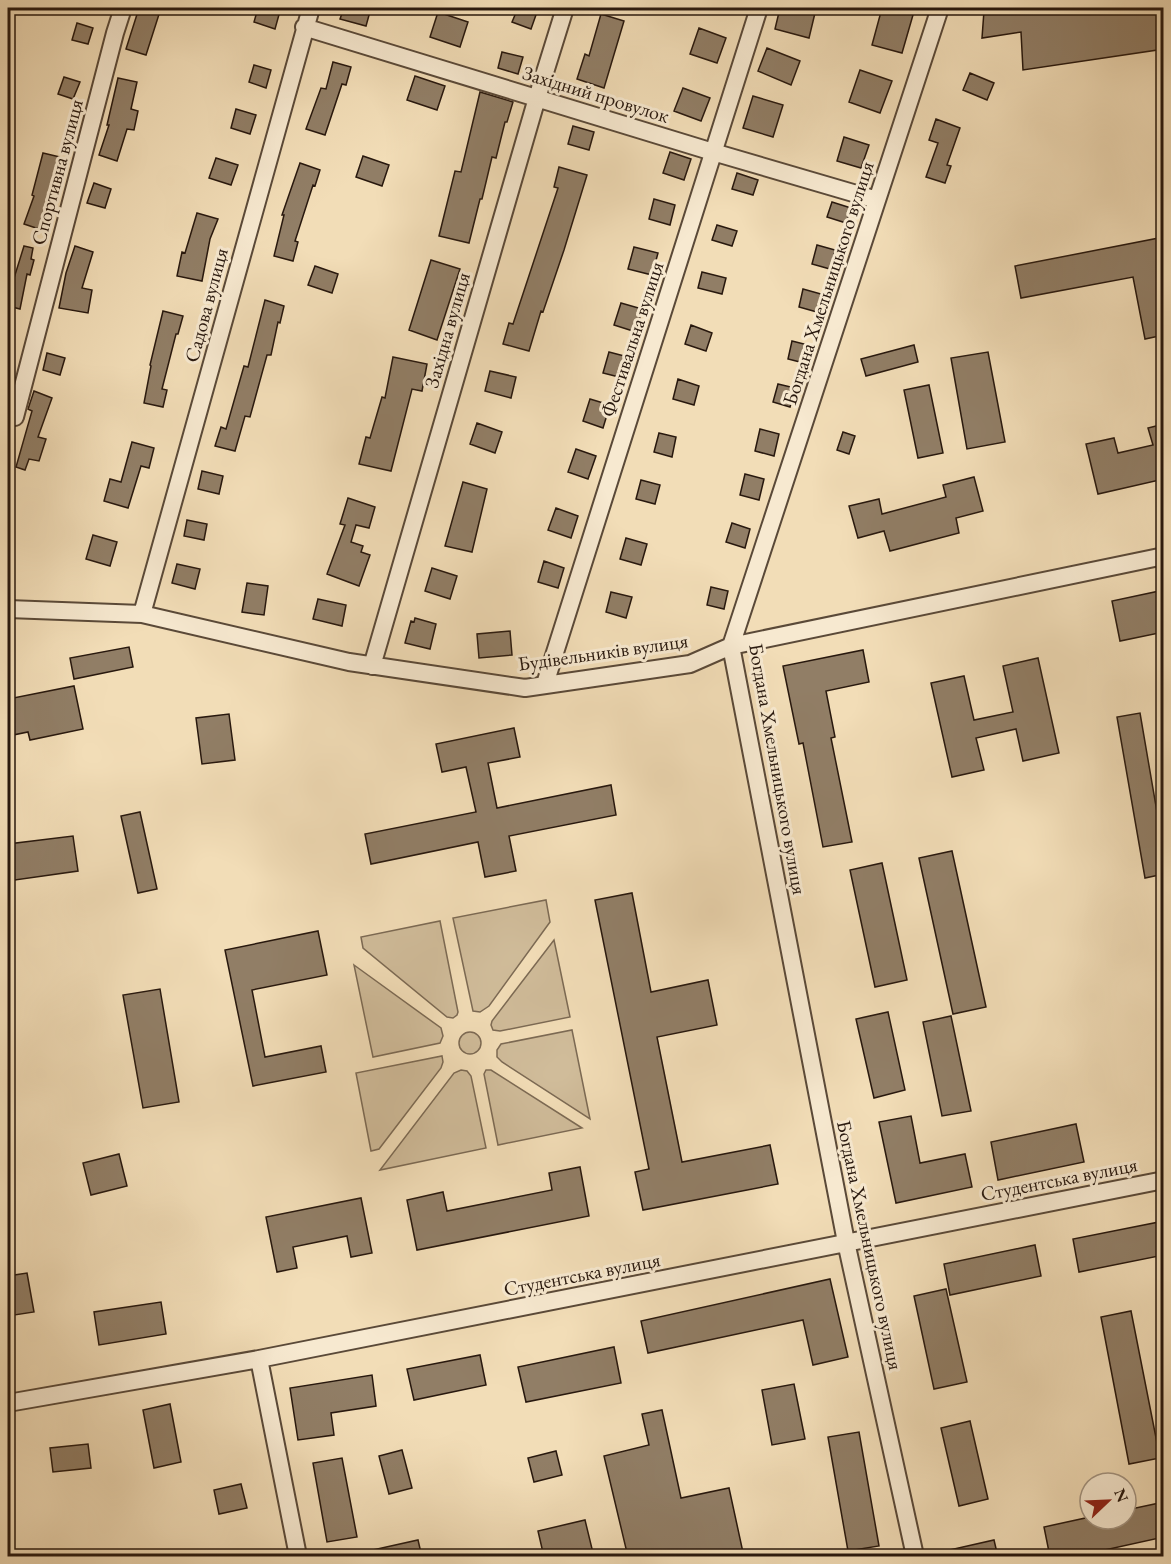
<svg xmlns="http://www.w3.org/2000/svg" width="1171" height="1564" viewBox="0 0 1171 1564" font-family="'EB Garamond',serif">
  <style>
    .green { fill: #d0bc9a; stroke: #7c6a54; stroke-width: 1.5 }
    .building { fill: #917e66; stroke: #28180e; stroke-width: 1.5 }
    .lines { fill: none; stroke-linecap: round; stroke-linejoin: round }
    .minor-casing { stroke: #5a4938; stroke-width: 20 }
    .minor { stroke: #f7e9d0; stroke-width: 16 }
    .labels { text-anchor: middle; stroke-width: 6; stroke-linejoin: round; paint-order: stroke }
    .street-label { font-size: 20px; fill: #28180e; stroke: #f7e9d0 }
  </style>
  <rect width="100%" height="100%" fill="#f2ddb7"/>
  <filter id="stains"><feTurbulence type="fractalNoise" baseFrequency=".00333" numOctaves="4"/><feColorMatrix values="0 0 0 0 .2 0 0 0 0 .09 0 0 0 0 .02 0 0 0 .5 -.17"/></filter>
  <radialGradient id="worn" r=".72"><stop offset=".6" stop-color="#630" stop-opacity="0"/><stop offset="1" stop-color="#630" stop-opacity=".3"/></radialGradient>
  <path class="green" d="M546,900L550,922L489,1006L480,1012L473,1011L453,918Z
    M440,921L458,1012L457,1015L453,1018L447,1017L363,948L361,937Z
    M554,940L570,1017L500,1031L493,1030L491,1025L492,1021Z
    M354,965L441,1028L443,1036L440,1043L373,1057Z
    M572,1030L590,1119L502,1062L497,1057V1050L501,1044Z
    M459 1043a11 11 0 1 1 22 0a11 11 0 1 1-22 0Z
    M442,1056L443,1062L441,1068L379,1149L371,1151L356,1073Z
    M461,1070L467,1071L471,1076L486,1148L380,1170L454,1073Z
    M486,1070H491L582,1128L498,1145L484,1074Z"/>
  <path class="building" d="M139,8H161L146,55L126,49Z
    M258,8H269L280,11L275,29L254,22Z
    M344,8H371L366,26L340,19Z
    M518,8H524L537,12L531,29L512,22Z
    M780,8H793L815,13L809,38L775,29Z
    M882,8H915L902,53L872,45Z
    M1004,8H1164V49L1023,70L1021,32L982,38L984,11Z
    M438,12L468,22L460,47L430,37Z
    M601,14L624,21L604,88L577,79L585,54L589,56Z
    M77,23L93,28L88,44L72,40Z
    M699,28L726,38L717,63L690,54Z
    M767,48L800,61L791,85L758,71Z
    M502,52L523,57L518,74L498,68Z
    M333,62L351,67L346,85L342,84L325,135L306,129L321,88L326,89Z
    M254,65L271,70L266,88L249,82Z
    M860,70L892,81L880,113L849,102Z
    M970,73L994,83L987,100L963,90Z
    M415,76L445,86L437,110L407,100Z
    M64,77L80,82L73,99L58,94Z
    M118,78L137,82L131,109L138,111L134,130L127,129L117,161L99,155L109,125H107Z
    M683,88L710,98L701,121L674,111Z
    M480,92L513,102L507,122H505L496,158L492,157L482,199H480L469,243L439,236L455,171L461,172Z
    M753,96L783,105L773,137L743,128Z
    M236,109L256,115L250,134L231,128Z
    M936,119L960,128L947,165L951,166L945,183L926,177L938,143L929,140Z
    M573,126L594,132L589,150L568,144Z
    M844,137L869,145L861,168L837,161Z
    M670,152L691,159L684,180L663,173Z
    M43,153L60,157L39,229L24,224L34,196L32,195Z
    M363,156L389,165L382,186L356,177Z
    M216,158L238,165L231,185L209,178Z
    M300,163L320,170L315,186L313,185L295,241L298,242L293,261L274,256L284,215H282Z
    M559,167L587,175L564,250L543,312L541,311L529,351L503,344L509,323L513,324L558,188L554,187Z
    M737,173L758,180L753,195L732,189Z
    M94,183L111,189L105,208L87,203Z
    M654,199L675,205L670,225L649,219Z
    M832,202L851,208L846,223L827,217Z
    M197,213L218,219L210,239L202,281L177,276L182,252L185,253Z
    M717,225L737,231L732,246L712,240Z
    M1164,237V335L1145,339L1133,277L1021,298L1015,266Z
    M817,245L835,250L830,269L812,264Z
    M24,246L33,248L31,259L34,260L30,275L27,274L20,309L8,306V290L10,291Z
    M75,246L93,252L82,288L92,290L88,313L59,308L66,273Z
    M634,247L658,253L652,275L628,269Z
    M431,260L460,269L437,340L409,330Z
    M315,266L338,274L332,293L308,285Z
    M702,272L726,278L722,294L698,288Z
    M803,289L821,294L817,312L799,307Z
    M265,300L284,306L280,323L278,322L271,355H267L250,417L245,416L235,451L215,446L221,427L226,429L244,366L248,367Z
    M621,303L642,309L636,332L614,325Z
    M163,311L183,316L178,334H176L162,389L167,390L163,407L144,403L151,366L150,365Z
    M691,325L712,333L706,351L685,344Z
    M792,341L808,345L804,363L788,359Z
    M914,345L918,362L866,376L861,359Z
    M609,352L632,358L627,379L603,373Z
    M988,352L1005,442L967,449L951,358Z
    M47,353L65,358L60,375L43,370Z
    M393,357L427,364L422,391L412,389L391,471L359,464L366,437L370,438L382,397L385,398Z
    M490,371L516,377L511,398L485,391Z
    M678,379L699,386L694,405L673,399Z
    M778,384L795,388L790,407L773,402Z
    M929,385L943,453L918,458L904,390Z
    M34,391L52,398L38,437L46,439L39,461L29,459L25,470L16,467L32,411L28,409Z
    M590,399L610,405L603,428L583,421Z
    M477,423L502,432L495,453L470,444Z
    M1164,424V479L1098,494L1086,444L1114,438L1118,453L1153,445L1148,428Z
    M760,429L779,434L774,456L755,451Z
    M843,432L855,436L849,454L837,450Z
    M659,433L676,437L672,457L654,452Z
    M132,442L154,448L149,468L141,466L128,508L104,501L110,479L121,482Z
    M576,449L596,456L588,479L568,472Z
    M202,471L223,476L219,494L198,489Z
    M745,474L764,479L759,500L740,495Z
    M974,477L983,511L956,518L959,533L890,551L884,531L858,538L849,506L879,499L882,514L946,497L943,485Z
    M641,480L660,485L655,504L636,499Z
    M463,482L487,489L472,552L445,546Z
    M348,498L375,507L369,528L356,525L351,542L363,546L361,552L370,555L359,586L327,574L345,525L340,524Z
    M556,508L578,516L571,538L548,530Z
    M187,520L207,524L204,540L184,536Z
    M732,523L750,529L745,548L726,542Z
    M93,535L117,542L110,566L86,559Z
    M626,538L647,544L641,565L620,559Z
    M544,561L564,568L558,588L538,582Z
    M177,564L200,569L195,589L172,583Z
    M432,568L457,576L450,599L425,591Z
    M247,583L268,586L264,615L242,612Z
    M711,587L728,591L724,609L707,605Z
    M1164,590V632L1120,641L1112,601Z
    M611,592L632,597L626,618L606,612Z
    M318,599L346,605L342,626L313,619Z
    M415,618L436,624L430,649L405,643L411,621L414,622Z
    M510,631L512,655L479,658L477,634Z
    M129,647L133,667L74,679L70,658Z
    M863,650L869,682L826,691L835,737L831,738L852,842L823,847L803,743L799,744L783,666Z
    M1038,658L1059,753L1023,761L1016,729L976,738L984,770L952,777L931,683L964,676L974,720L1013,712L1003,666Z
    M74,686L83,729L30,740L28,732L13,735L8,699Z
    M1140,713L1158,818L1164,817V874L1145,878L1117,717Z
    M229,714L235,760L202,764L196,718Z
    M514,728L520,757L488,763L497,808L611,785L616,815L509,836L516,871L485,877L478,842L371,864L365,834L476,812L466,767L442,772L436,744Z
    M140,812L157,889L138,893L121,816Z
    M73,836L78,871L8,881V844Z
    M952,851L986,1007L953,1014L919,858Z
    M882,863L907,980L875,987L850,870Z
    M632,893L651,992L708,980L717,1025L657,1037L682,1162L770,1145L778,1184L643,1210L635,1172L649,1169L595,900Z
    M318,931L327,975L252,990L265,1057L321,1046L326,1072L253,1086L225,950Z
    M160,989L179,1102L143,1108L123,995Z
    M888,1012L905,1090L874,1098L856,1019Z
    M951,1016L971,1111L942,1116L923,1022Z
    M911,1116L920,1163L965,1154L972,1187L896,1203L879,1122Z
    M1076,1124L1084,1162L998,1180L991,1142Z
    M119,1154L127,1186L91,1195L83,1163Z
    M580,1167L589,1216L417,1250L407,1200L443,1192L447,1211L552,1190L549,1173Z
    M361,1198L372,1253L351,1257L347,1236L293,1247L297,1268L277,1272L266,1217Z
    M1164,1221V1255L1079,1272L1073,1239Z
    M1035,1245L1041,1276L950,1295L944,1264Z
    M27,1273L34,1312L8,1316V1276Z
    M830,1279L848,1357L813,1365L803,1320L648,1353L641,1321Z
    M946,1289L967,1382L934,1389L914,1296Z
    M161,1302L166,1334L99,1345L94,1312Z
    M1131,1311L1160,1458L1129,1464L1101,1317Z
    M614,1347L621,1383L526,1402L518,1367Z
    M480,1355L486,1385L414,1400L407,1369Z
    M372,1375L376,1406L331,1413L334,1435L298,1440L290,1388Z
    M794,1384L805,1439L772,1445L762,1390Z
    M170,1404L181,1462L154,1468L143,1410Z
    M662,1410L681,1498L729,1488L744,1557H628L604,1456L649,1445L642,1414Z
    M970,1421L988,1499L959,1506L941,1428Z
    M859,1432L879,1546L848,1551L828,1437Z
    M88,1444L91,1468L53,1472L50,1448Z
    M402,1450L412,1488L389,1494L379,1456Z
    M556,1451L562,1475L534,1482L528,1458Z
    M342,1458L357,1537L327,1542L313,1463Z
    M241,1484L247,1508L219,1514L214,1490Z
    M1164,1502V1537L1073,1557H1050L1044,1527L1090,1517V1519H1126V1510Z
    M585,1520L594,1557H544L538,1531Z
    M418,1540L422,1557H369L368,1551Z
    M994,1540L998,1557H946L945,1551Z"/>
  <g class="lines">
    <g class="minor-casing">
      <path id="minor" d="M304,27L713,152L877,200
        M15,417L115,33L123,8
        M8,609L142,614L349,662L525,688L690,664L731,646L1164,556
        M142,614L311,8
        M372,666L537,98L565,8
        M545,684L759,8
        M259,1359L298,1556
        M8,1403L259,1359L1164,1180
        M915,1556L846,1242L731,646L940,8"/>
    </g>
    <use href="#minor" class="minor"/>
  </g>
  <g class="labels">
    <g class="street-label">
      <text transform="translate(596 94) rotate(17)" y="7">Західний провулок</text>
      <text transform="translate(57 172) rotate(-75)" y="7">Спортивна вулиця</text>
      <text transform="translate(828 283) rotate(-72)" y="7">Богдана Хмельницького вулиця</text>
      <text transform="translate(206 305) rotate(-75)" y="7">Садова вулиця</text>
      <text transform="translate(447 330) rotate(-74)" y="7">Західна вулиця</text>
      <text transform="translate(632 339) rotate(-72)" y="7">Фестивальна вулиця</text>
      <text transform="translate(603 652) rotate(-8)" y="7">Будівельників вулиця</text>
      <text transform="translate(778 769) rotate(80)" y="7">Богдана Хмельницького вулиця</text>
      <text transform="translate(1059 1179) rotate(-11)" y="7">Студентська вулиця</text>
      <text transform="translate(870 1245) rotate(78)" y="7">Богдана Хмельницького вулиця</text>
      <text transform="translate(582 1274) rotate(-11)" y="7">Студентська вулиця</text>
    </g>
  </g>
  <rect width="1171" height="1564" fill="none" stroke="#f2ddb7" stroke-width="30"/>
  <rect x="9" y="9" width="1153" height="1546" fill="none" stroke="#28180e" stroke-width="3"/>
  <rect x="15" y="15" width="1141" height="1534" fill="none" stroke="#28180e" stroke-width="1.5"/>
  <g transform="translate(1108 1501) rotate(67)"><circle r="28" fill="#f7e9d0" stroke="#a49582" stroke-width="1.5"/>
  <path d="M0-4.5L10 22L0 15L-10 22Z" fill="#8f2418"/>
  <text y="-9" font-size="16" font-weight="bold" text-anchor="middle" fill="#28180e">N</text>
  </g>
  <rect width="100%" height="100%" filter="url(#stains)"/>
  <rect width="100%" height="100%" fill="url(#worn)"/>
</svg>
